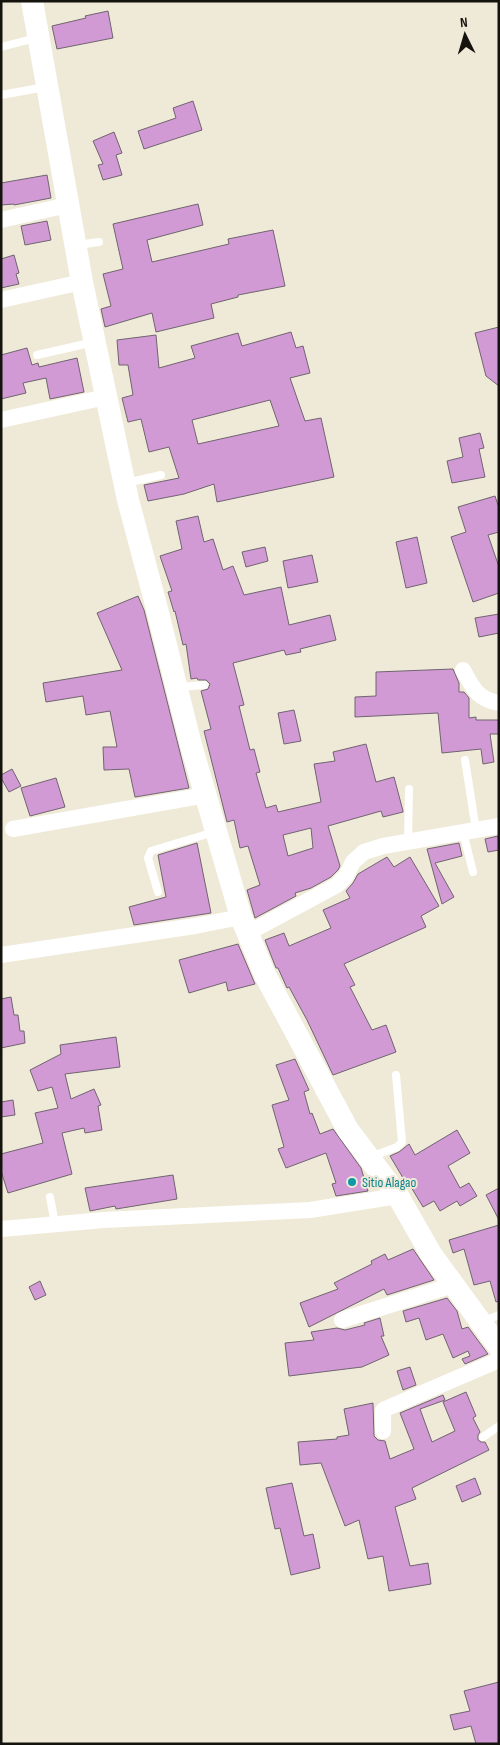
<svg xmlns="http://www.w3.org/2000/svg" width="500" height="1745" viewBox="0 0 500 1745" font-family="'Sofia Sans Condensed',sans-serif">
  <style>
    .building { fill: #d29ad4; stroke: #706470; fill-rule: evenodd }
    .lines { fill: none; stroke-linecap: round; stroke-linejoin: round }
    .lane { stroke: #fff; stroke-width: 8 }
    .street { stroke: #fff; stroke-width: 16 }
    .secondary { stroke: #fff; stroke-width: 22 }
    .culture-dot { fill: #0f9aa8; stroke: #efe9d7; stroke-width: 2 }
    .labels { text-anchor: middle; stroke-width: 4; stroke-linejoin: round; paint-order: stroke }
    .culture-label { font-size: 14px; fill: #0d838f; stroke: #efe9d7; text-anchor: start }
  </style>
  <rect width="100%" height="100%" fill="#efe9d7"/>
  <path class="building" d="M108,11L113,38L57,49L52,26L86,18L85,16Z
    M193,101L202,130L144,149L138,131L176,118L173,108Z
    M114,132L122,153L116,155L122,175L103,180L98,165L103,164L93,141Z
    M47,175L51,198L14,205V204L1,205V183Z
    M198,204L203,225L147,240L152,262L229,244L228,239L273,230L285,286L238,295V297L211,304L214,318L156,332L152,313L105,327L101,309L111,306L103,274L123,269L113,224Z
    M47,221L51,240L25,245L21,226Z
    M14,255L19,273L16,274L19,284L1,288V259Z
    M499,327V386L486,376L475,333Z
    M291,332L296,348L303,346L310,373L290,378L305,421L321,418L334,477L217,502L214,484L184,494L148,501L144,485L179,478L169,447L149,452L141,419L128,422L122,398L133,395L128,365H119L117,340L156,335L159,368L195,358L191,346L238,333L242,346ZM270,400L279,426L198,444L192,420Z
    M27,348L32,365L38,363L39,367L77,358L84,392L50,399L46,378L23,383L26,393L1,399V355Z
    M480,433L484,448L479,449L485,477L452,483L447,461L463,457L459,438Z
    M495,496L499,508V532L488,535L499,567V593L473,602L451,537L466,532L458,507Z
    M198,516L204,542L213,539L223,570L233,566L244,595L281,587L289,625L330,615L336,640L300,649L301,652L286,655L284,650L233,663L244,705L239,706L250,750L254,749L260,772L256,773L266,808L276,805L278,812L321,802L314,764L335,761L333,752L366,744L376,782L394,777L403,811V812L383,817L381,811L328,826L340,866L338,870L331,877L311,888L295,893L296,896L255,918L247,890L260,885L248,846L240,848L234,820L227,822L204,731L211,729L201,691L208,689L210,684L206,680H198L197,678L191,679L186,644L183,645L175,611L174,612L168,592L172,591L160,556L182,549L176,521ZM311,828L313,848L288,856L283,835Z
    M417,537L427,583L406,588L396,542Z
    M265,547L268,561L246,567L242,552Z
    M312,555L318,582L288,588L283,561Z
    M138,596L144,610L189,788L135,797L129,769L104,770L103,747H117L110,711L86,715L83,696L46,702L43,683L122,670L97,613Z
    M499,614V633L479,637L475,618Z
    M453,669L459,683V692H464L469,698V718L476,717V720H499V734H490L494,762L483,764L481,749L442,753L438,713L355,717V697L376,696V672Z
    M294,710L301,741L284,744L278,713Z
    M12,769L21,786L9,792L1,778V775Z
    M56,778L65,807L30,816L21,788Z
    M498,836L499,850L488,852L485,839Z
    M197,843L211,913L134,925L129,907L166,897L158,855Z
    M459,843L462,856L435,863L454,897L442,904L427,849Z
    M387,857L394,867L410,857L439,906L421,916L426,927L344,964L355,985L350,987L372,1030L386,1025L396,1052L333,1075L307,1020L289,987L287,988L278,968H276L265,940L284,933L289,946L331,928L323,910L350,898L346,891L353,883L358,874Z
    M238,944L255,984L228,991L226,982L189,993L179,960Z
    M11,997L14,1015H18L20,1031H24L25,1043L1,1048V999Z
    M116,1037L120,1067L65,1074L71,1099L94,1089L101,1105L98,1106L102,1130L85,1133L84,1128L62,1133L72,1174L8,1193L1,1171V1154L43,1143L35,1113L58,1108L52,1087L38,1091L30,1070L61,1054L60,1045Z
    M295,1059L309,1090L304,1092L310,1114L312,1113L320,1134L333,1129L361,1168L368,1191L336,1196L332,1184L336,1183L326,1153L286,1168L278,1149L284,1147L272,1105L289,1100L276,1065Z
    M13,1100L15,1115L1,1117V1102Z
    M457,1130L470,1153L448,1166L460,1188L469,1183L477,1196L460,1206L457,1201L440,1211L434,1201L423,1207L411,1187L409,1188L390,1156L399,1152L409,1144L415,1155Z
    M173,1175L177,1199L116,1209L115,1206L90,1211L85,1188Z
    M499,1188V1220L486,1195Z
    M499,1225V1301L496,1302L490,1281L474,1285L464,1249L453,1253L449,1240Z
    M413,1249L434,1280L387,1295L384,1289L309,1327L300,1303L338,1289L334,1283L372,1264L371,1261L385,1254L388,1260Z
    M40,1281L46,1295L35,1300L29,1287Z
    M447,1298L457,1311L462,1329L468,1327L488,1354L465,1364L462,1359L470,1356L468,1351L453,1358L443,1334L426,1340L419,1318L406,1322L403,1311Z
    M380,1318L384,1336H381L389,1355L362,1367L289,1376L285,1343L314,1340L311,1332L337,1328L345,1330L365,1325L364,1323Z
    M410,1367L416,1385L403,1390L397,1371Z
    M466,1392L476,1416L473,1418L480,1432L478,1435V1440L481,1442H485L489,1450L412,1488L416,1499L395,1507L410,1566L428,1563L431,1584L389,1591L383,1556L368,1559L359,1520L345,1526L321,1463L300,1465L298,1442L337,1439V1437L349,1435L344,1409L373,1403L374,1436L378,1440L385,1441L390,1459L414,1449L400,1413L443,1395L445,1400L420,1409L432,1442L455,1431L443,1402Z
    M475,1478L481,1494L462,1502L456,1486Z
    M292,1483L304,1536L313,1534L320,1568L291,1575L280,1528L275,1529L266,1488Z
    M499,1682V1744H476L471,1726L454,1730L450,1715L470,1711L464,1691Z"/>
  <g class="lines">
    <path class="lane" d="M1,47L36,38
      M1,95L46,87
      M77,245L99,242
      M37,355L94,342
      M126,483L161,475
      M179,687L204,685
      M465,760L476,830
      M463,832L473,872
      M408,841L409,789
      M158,892L148,858L151,851L214,832
      M371,1157L397,1147L402,1142L396,1075
      M50,1197L55,1224
      M484,1321L499,1315
      M483,1437L499,1426"/>
    <path class="street" d="M1,220L68,205
      M1,300L82,282
      M1,420L106,397
      M463,670C473,688 477,699 499,703
      M13,829L206,795
      M248,933L337,885L346,876L353,862L364,852L383,846L499,826
      M1,955L195,926L241,917
      M1,1229L104,1220L310,1210L398,1196
      M342,1320L453,1285
      M383,1431V1411L385,1409L499,1360"/>
    <path class="secondary" d="M32,1L82,282L128,500L155,601L191,745L241,917L265,975L348,1130L398,1196L431,1254L499,1347"/>
  </g>
  <circle class="culture-dot" cx="352" cy="1182" r="5"/>
  <g class="labels">
    <g class="culture-label">
      <text x="362" y="1187">Sitio Alagao</text>
    </g>
  </g>
  <rect width="500" height="1745" fill="none" stroke="#15130d" stroke-width="5"/>
  <g transform="translate(465 35) rotate(355)" stroke="#efe9d7" stroke-width="4" paint-order="stroke">
  <path d="M0-4L9 19L0 12L-9 19Z" fill="#15130d"/>
  <text y="-8" font-size="14" font-weight="bold" text-anchor="middle" fill="#15130d">N</text>
  </g>
</svg>
